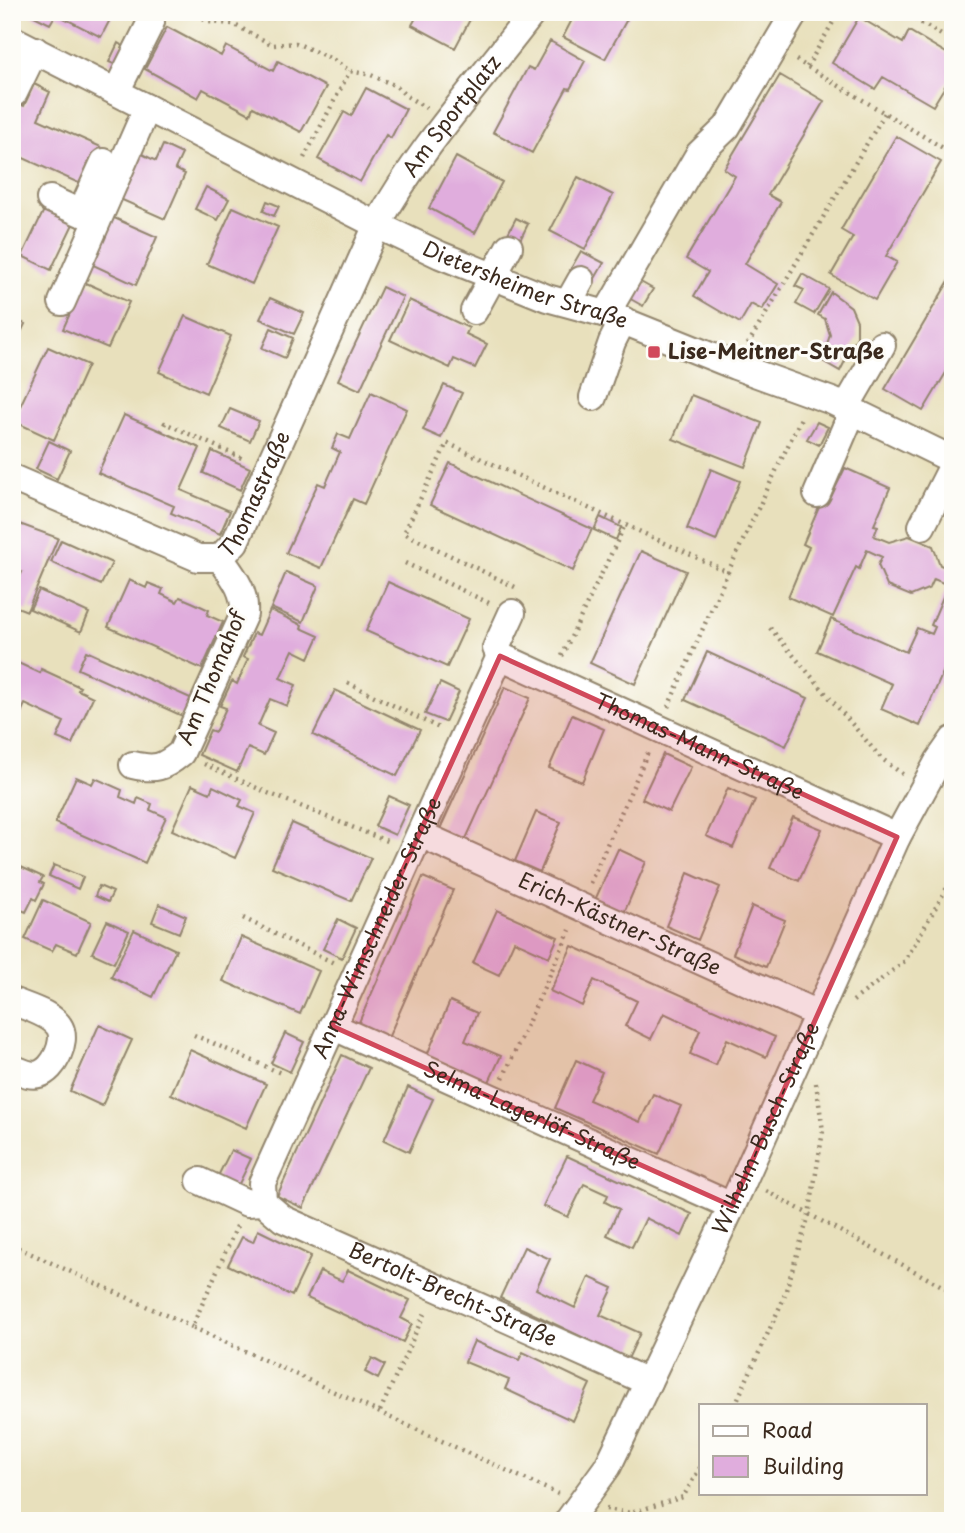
<svg xmlns="http://www.w3.org/2000/svg" width="965" height="1533" viewBox="0 0 965 1533" font-family="'Playpen Sans',sans-serif">
  <style>
    .building { fill: #e0addd }
    .lines { fill: none; stroke-linecap: round; stroke-linejoin: round }
    .minor-casing { stroke: #92856d; stroke-width: 30 }
    .path { stroke: #92856d; stroke-width: 4.5; stroke-dasharray: 2 5; stroke-linecap: butt }
    .minor { stroke: #fff; stroke-width: 26 }
    .marked { fill: #d1495b; fill-opacity: 0.2; stroke: #d1495b; stroke-width: 5; stroke-linejoin: round }
    .poi-dot { fill: #d1495b; stroke: #fdfcf7; stroke-width: 2.5 }
    .labels { text-anchor: middle; stroke-width: 6; stroke-linejoin: round; paint-order: stroke }
    .street-label { font-size: 21px; fill: #3b2a1e; stroke: #fdfcf7 }
    .poi-label { font-size: 21px; font-weight: bold; fill: #3b2a1e; stroke: #fdfcf7; text-anchor: start }
  </style>
  <rect width="100%" height="100%" fill="#fdfcf7"/>
  <filter id="ink" filterUnits="userSpaceOnUse"><feTurbulence type="fractalNoise" baseFrequency=".0143" numOctaves="2"/><feDisplacementMap in="SourceGraphic" scale="14" xChannelSelector="R" yChannelSelector="G"/><feConvolveMatrix kernelMatrix="1 2 1 2 8 2 1 2 1" color-interpolation-filters="sRGB"/></filter>
  <filter id="wash" filterUnits="userSpaceOnUse"><feTurbulence type="fractalNoise" baseFrequency=".00686" numOctaves="4" result="noise"/><feDisplacementMap in="SourceGraphic" scale="28" xChannelSelector="R" yChannelSelector="G"/><feGaussianBlur stdDeviation="1.57" result="paint"/><feColorMatrix in="noise" values="0 0 0 0 0 0 0 0 0 0 0 0 0 0 0 0 0 1.4 0 .05"/><feComposite in="paint" operator="in"/></filter>
  <g filter="url(#wash)">
    <rect width="100%" height="100%" fill="#e8e0bc"/>
    <g id="blocks">
      <path class="building" d="M26,12H114L101,37L56,14L50,24Z
        M419,12H474L455,48L412,25Z
        M576,12H631L605,59L563,37Z
        M859,17L903,43L909,31L953,57V73L933,106L883,77L875,89L832,63Z
        M167,27L221,56L226,46L273,71L278,61L326,87L301,132L253,107L250,114L203,89L198,98L145,69Z
        M550,41L585,61L570,89L567,88L532,153L493,132L528,67L534,70Z
        M118,43L125,47L116,65L109,62Z
        M780,75L824,101L768,195L781,202L745,264L778,284L762,310L751,304L740,323L694,296L708,272L686,259L735,176L724,169Z
        M34,84L50,92L38,119L101,147L83,185L21,157L22,154L12,150V101L24,106Z
        M366,88L406,109L391,138L386,135L360,182L318,159L344,112L351,116Z
        M896,136L941,162L886,256L897,262L875,300L831,275L853,237L841,230Z
        M163,145L182,154L175,169L185,174L165,219L120,199L140,153L156,161Z
        M456,157L502,182L475,233L429,208Z
        M578,177L613,195L585,249L550,231Z
        M206,187L229,199L218,220L195,209Z
        M267,201L279,206L274,216L263,211Z
        M233,207L278,227L252,284L207,264Z
        M45,208L74,222L51,270L22,256Z
        M112,217L157,237L136,285L91,264Z
        M516,218L528,224L516,248L504,241Z
        M581,251L604,263L593,282L570,270Z
        M802,274L829,289L814,314L796,304L804,290L795,286Z
        M953,274V361L923,411L885,389Z
        M637,280L653,289L643,306L627,297Z
        M84,282L129,302L108,348L63,329Z
        M382,287L403,297L360,390L338,380Z
        M831,292L851,307L857,321V337L840,371L819,359L826,347L830,335L825,319L818,315Z
        M270,298L304,313L294,334L260,319Z
        M409,300L469,328L466,334L487,344L475,368L454,359L450,368L390,340Z
        M185,316L231,336L206,393L159,372Z
        M12,318L25,324L12,351Z
        M271,328L293,338L285,358L262,348Z
        M48,347L88,365L54,440L13,421Z
        M444,385L462,393L441,438L423,430Z
        M371,392L407,409L364,504L353,499L321,568L286,553L318,483L325,486L340,452L332,448L338,434L350,439Z
        M691,395L762,423L745,467L673,439Z
        M230,409L259,421L250,441L221,428Z
        M124,415L200,448L181,490L230,511L220,534L171,513L174,506L98,473Z
        M817,422L828,427L819,445L807,439Z
        M49,441L70,451L57,479L36,469Z
        M212,451L250,468L240,490L203,473Z
        M450,463L592,529L573,571L430,505Z
        M845,468L890,488L874,525L878,526L874,536L889,542L909,536L933,546L940,565L953,570V657L950,656L920,726L881,709L892,684L817,651L831,619L906,652L917,628L932,634L935,627L931,625L948,585L934,579L930,588L911,596L887,586L878,565L882,557L867,550L859,569L856,567L833,617L788,597L809,547L803,544L824,496L830,499Z
        M711,469L740,481L716,541L687,529Z
        M600,517L621,527L616,540L594,530Z
        M14,522L58,538L27,611L12,605V593L22,572L12,569Z
        M61,540L112,563L101,585L51,562Z
        M641,551L686,571L635,684L590,663Z
        M286,572L318,586L303,622L271,608Z
        M129,580L146,588L148,583L163,589L161,594L177,602L180,597L194,603L209,610L207,615L223,622L202,669L108,627Z
        M388,582L469,619L447,667L366,631Z
        M39,590L89,613L81,632L30,609Z
        M270,610L302,625L301,628L319,636L309,658L293,650L280,678L296,685L287,706L270,699L258,726L274,733L264,755L248,748L237,772L199,755L210,730L215,732L217,728L226,708L220,706L232,681L237,684L248,659L243,657L254,633L259,635Z
        M86,651L197,701L189,719L78,669Z
        M707,652L808,698L786,746L685,700Z
        M16,662L40,673L41,669L65,680L80,687L78,690L93,697L72,744L57,738L64,722L25,704L17,722L12,720V670Z
        M440,683L459,692L445,722L425,714Z
        M505,687L530,698L465,841L440,829Z
        M335,690L420,730L397,776L313,735Z
        M572,715L604,729L582,782L549,768Z
        M663,754L691,767L669,812L642,799Z
        M76,777L92,784L95,778L122,790L120,797L136,804L138,798L152,804L150,810L166,817L145,863L55,823Z
        M192,785L210,793L213,786L242,800L239,806L255,813L235,858L172,830Z
        M728,788L755,800L733,848L706,836Z
        M389,796L409,805L395,835L375,826Z
        M536,812L561,822L540,872L515,861Z
        M793,817L822,829L799,881L770,868Z
        M292,823L371,858L351,901L272,867Z
        M618,849L646,862L624,913L595,900Z
        M54,865L83,877L78,889L49,876Z
        M21,867L43,877L40,882L44,884L36,900L33,898L26,912L12,906V886Z
        M688,873L720,887L698,940L666,926Z
        M423,877L453,890L386,1043L356,1029Z
        M99,886L113,892L108,902L95,896Z
        M43,900L91,922L77,953L56,944L52,951L25,939Z
        M159,904L186,916L179,933L152,922Z
        M752,906L785,920L766,967L733,954Z
        M497,910L558,937L549,957L514,941L499,975L473,963Z
        M338,919L356,928L342,958L323,949Z
        M107,921L129,931L114,963L92,953Z
        M134,930L176,950L153,997L111,977Z
        M241,937L319,971L300,1014L223,981Z
        M572,946L775,1037L766,1057L727,1039L716,1065L690,1054L700,1030L664,1013L651,1039L625,1026L637,1001L594,980L582,1006L550,991Z
        M450,1001L477,1013L465,1041L501,1056L489,1082L427,1055Z
        M99,1025L132,1040L102,1106L70,1091Z
        M285,1033L304,1042L290,1072L271,1063Z
        M190,1050L266,1084L246,1128L171,1094Z
        M342,1055L369,1068L303,1208L277,1196Z
        M576,1060L602,1072L589,1100L640,1122L653,1094L681,1106L659,1154L555,1108Z
        M408,1087L433,1099L409,1152L384,1140Z
        M231,1150L251,1159L236,1190L216,1180Z
        M567,1156L692,1214L682,1236L646,1218L632,1247L607,1235L619,1209L605,1202L608,1195L584,1184L568,1217L543,1206Z
        M258,1230L311,1256L292,1296L228,1265L242,1237L253,1242Z
        M524,1247L550,1259L536,1289L575,1308L589,1277L613,1288L600,1315L640,1333L628,1359L500,1298Z
        M348,1270L410,1300L401,1318L412,1324L403,1342L307,1298L320,1271L342,1281Z
        M474,1341L519,1360L523,1352L590,1384L573,1421L505,1389L509,1380L465,1362Z
        M372,1358L385,1365L378,1379L365,1372Z"/>
    </g>
  </g>
  <g filter="url(#ink)">
    <use href="#blocks" fill-opacity="0" stroke="#92856d" stroke-width="2"/>
    <g class="lines">
      <g class="minor-casing">
        <g id="minor">
          <path id="s1" d="M12,39L377,225L440,255L547,298L606,314L735,366L832,401L953,460"/>
          <path d="M116,92L151,22"/>
          <path d="M14,93L35,50"/>
          <path d="M50,199L81,213L104,162"/>
          <path d="M62,302L147,108"/>
          <path d="M568,303L581,280"/>
          <path d="M474,311L509,247"/>
          <path d="M606,314L699,154L727,127L795,12"/>
          <path d="M593,397L612,342L623,320"/>
          <path d="M846,407L882,345"/>
          <path id="s2" d="M12,478L198,558H220L235,542L377,225C420,147 479,83 533,12"/>
          <path d="M817,494L853,410"/>
          <path d="M922,526L953,465"/>
          <path id="s3" d="M500,656L897,837"/>
          <path d="M500,656L496,648L512,613"/>
          <path d="M133,765C155,770 163,768 181,753L244,614C246,591 233,576 220,558"/>
          <path id="s4" d="M420,834L818,1014"/>
          <path d="M12,1001C26,1007 53,1014 60,1028C67,1042 54,1070 39,1074C30,1077 20,1071 12,1068"/>
          <path id="s5" d="M332,1026L732,1206"/>
          <path d="M200,1181L247,1203L263,1202"/>
          <path id="s6" d="M263,1202L262,1183L500,656"/>
          <path id="s7" d="M263,1202L283,1219L648,1382"/>
          <path id="s8" d="M568,1521L608,1466L732,1206L897,837L939,760L953,740"/>
        </g>
      </g>
      <path class="path" d="M191,12L208,22L233,24L273,45L296,43L334,60L350,71L371,75L396,86L405,95L426,108
        M903,12L953,42
        M796,60L953,154
        M807,67L839,12
        M304,158L350,71
        M748,344L885,113
        M161,431L165,423L244,459
        M405,563L489,603
        M515,587L404,533L447,443L728,572
        M770,628L881,758L905,776
        M562,656L625,525
        M348,683L441,729
        M668,707L728,572L802,416
        M204,764L268,793L389,842
        M590,883L649,750
        M243,918L334,963
        M853,1001L905,961L953,877
        M194,1035L283,1074
        M503,1078L570,930
        M766,1191L953,1292
        M237,1226L192,1327L558,1494
        M12,1245L192,1327
        M735,1405L783,1300L809,1215L823,1131L816,1083
        M380,1411L426,1310
        M606,1509L631,1513L683,1497L701,1466"/>
      <use href="#minor" class="minor"/>
    </g>
  </g>
  <path class="marked" d="M500,656L897,837L732,1206L332,1026Z"/>
  <rect class="poi-dot" x="647" y="345" width="14" height="14" rx="3.5"/>
  <g class="labels">
    <g class="street-label">
      <text dy="7" stroke="none"><textPath href="#s2" startOffset="726">Am Sportplatz</textPath></text>
      <text dy="7" stroke="none"><textPath href="#s1" startOffset="570">Dietersheimer Straße</textPath></text>
      <text dy="7" stroke="none"><textPath href="#s2" startOffset="298">Thomastraße</textPath></text>
      <text transform="translate(212 678) rotate(-67)" y="7">Am Thomahof</text>
      <text dy="7" stroke="none"><textPath href="#s3" startOffset="219">Thomas-Mann-Straße</textPath></text>
      <text dy="7" stroke="none"><textPath href="#s4" startOffset="219">Erich-Kästner-Straße</textPath></text>
      <text dy="7" stroke="none"><textPath href="#s6" startOffset="299">Anna-Wimschneider-Straße</textPath></text>
      <text dy="7" stroke="none"><textPath href="#s5" startOffset="219">Selma-Lagerlöf-Straße</textPath></text>
      <text dy="7" stroke="none"><textPath href="#s8" startOffset="441">Wilhelm-Busch-Straße</textPath></text>
      <text dy="7" stroke="none"><textPath href="#s7" startOffset="212">Bertolt-Brecht-Straße</textPath></text>
    </g>
    <g class="poi-label">
      <text x="668" y="359">Lise-Meitner-Straße</text>
    </g>
  </g>
  <rect width="965" height="1533" fill="none" stroke="#fdfcf7" stroke-width="42"/>
  <rect x="699" y="1404" width="228" height="91" fill="#fdfcf7" stroke="#afa8a0" stroke-width="2"/>
  <rect x="713" y="1426" width="35" height="10" fill="#ffffff" stroke="#afa8a0" stroke-width="2"/>
  <text x="762" y="1438" font-size="21" fill="#3b2a1e">Road</text>
  <rect x="713" y="1456" width="35" height="21" fill="#e0addd" stroke="#afa8a0" stroke-width="2"/>
  <text x="762" y="1474" font-size="21" fill="#3b2a1e">Building</text>
</svg>
